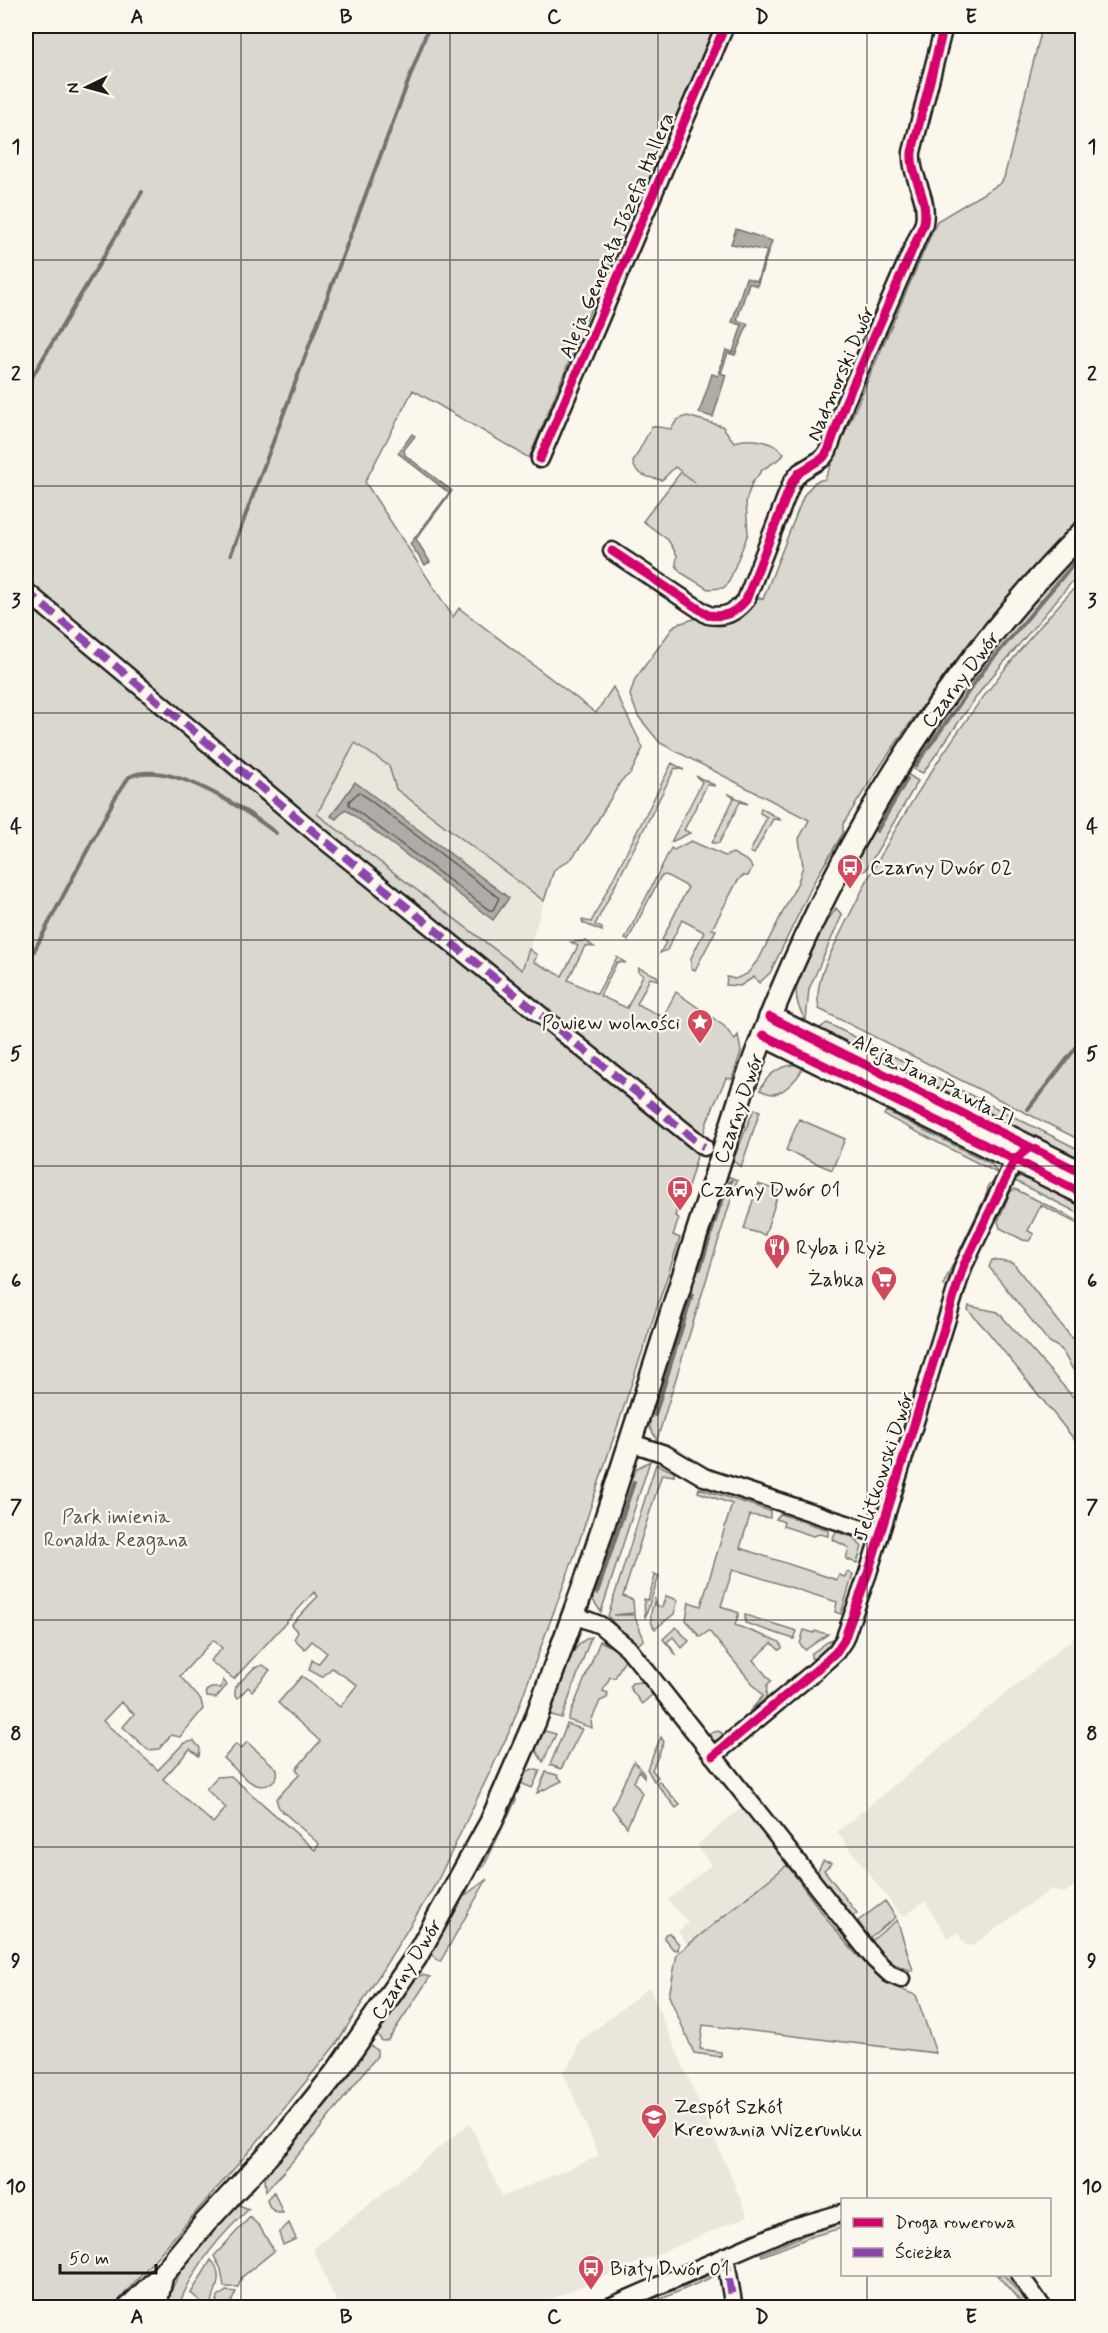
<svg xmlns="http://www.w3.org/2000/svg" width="1108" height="2333" viewBox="0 0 1108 2333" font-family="Mynerve,sans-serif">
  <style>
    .built { fill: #eae6dc }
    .green { fill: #dad7ce; stroke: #7b7a75; stroke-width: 1.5; fill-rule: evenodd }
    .water { fill: #afaca5; stroke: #74726e; stroke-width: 1.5 }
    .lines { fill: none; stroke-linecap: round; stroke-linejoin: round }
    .shore { stroke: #575653; stroke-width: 1.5 }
    .stream { stroke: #74726e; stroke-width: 4 }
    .minor-casing { stroke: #1c1c1c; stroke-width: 21 }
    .major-casing { stroke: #1c1c1c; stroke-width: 26 }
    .minor { stroke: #fbf7ec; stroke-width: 16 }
    .major { stroke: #fbf7ec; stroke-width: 21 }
    .quiet { stroke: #8e44ad; stroke-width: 8; stroke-dasharray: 15 8; stroke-linecap: butt }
    .cycleway-casing { stroke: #fbf7ec; stroke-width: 13 }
    .cycleway { stroke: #d6006c; stroke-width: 9 }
    .grid { fill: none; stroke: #1c1c1c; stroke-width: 1.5; stroke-opacity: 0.55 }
    .labels { text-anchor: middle; stroke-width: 5; stroke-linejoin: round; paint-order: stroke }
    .street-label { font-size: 20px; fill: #1c1c1c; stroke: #fbf7ec }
    .poi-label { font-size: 20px; fill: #1c1c1c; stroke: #fbf7ec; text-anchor: start }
    .park-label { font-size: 20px; fill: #555451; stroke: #fbf7ec }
    .neatline { fill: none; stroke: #1c1c1c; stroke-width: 2 }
    .grid-label { font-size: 20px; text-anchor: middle; font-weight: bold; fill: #1c1c1c }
  </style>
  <rect width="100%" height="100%" fill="#fbf7ec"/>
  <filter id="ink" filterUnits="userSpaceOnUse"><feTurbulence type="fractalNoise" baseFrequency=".0167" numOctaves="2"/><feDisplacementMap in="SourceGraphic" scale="12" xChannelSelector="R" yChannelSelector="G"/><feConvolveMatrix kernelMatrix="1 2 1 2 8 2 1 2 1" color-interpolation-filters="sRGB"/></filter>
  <g filter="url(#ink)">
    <path class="built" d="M355,743L389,766L396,789L544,901L523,970L317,814Z
      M1082,1631V1881L1064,1893L1051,1889L972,1946L966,1945L957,1933L948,1939L925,1901L905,1916L899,1913L837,1832Z
      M741,1808L787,1865L688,1945L678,1931L688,1923L668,1900L711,1865L697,1845Z
      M649,1987L748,2216L532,2307H339L313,2249L470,2123L502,2197L599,2156L563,2072L576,2055L577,2044Z
      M967,2299L981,2307H947Z"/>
    <path class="green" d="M26,26H719L615,265L610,263L529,458L413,390L365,482L453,617L459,608L596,713L613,687L643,748L631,773L621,781L589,835L572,858L554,870L544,901L396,789L389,766L355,743L317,814L522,970L529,949L537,955L534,962L562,976L578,946L571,942L586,941L594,947L585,946L568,980L597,994L617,957L626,963L617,962L600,996L627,1008L643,975L638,972L639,968L657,976L658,980L650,978L637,1004L663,1017L676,992L724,1026L735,1040L738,1035L741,1052L732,1079L726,1078L708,1119L682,1207L678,1206L675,1216L679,1218L673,1235L680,1238L575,1554L511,1728L437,1882L337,2043L253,2147L112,2308L26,2307ZM314,1592L318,1596L291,1625L298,1632L294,1639L305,1649L312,1641L327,1653L318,1664L312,1660L309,1670L322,1677L332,1668L357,1685L340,1707L302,1676L278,1703L320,1741L296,1769L300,1774L276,1799L279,1808L319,1844L315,1850L231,1776L217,1777L206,1789L226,1808L213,1823L163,1779L190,1749L199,1756L200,1748L194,1741L184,1743L158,1770L103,1721L121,1702L134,1714L123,1727L148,1750L159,1749L171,1735L180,1737L203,1709L201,1700L180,1676L213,1640L222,1648L210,1661L234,1679Z
      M1033,26H1082V516C990,609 912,713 843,824V833L815,880L770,973L759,983L754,977L740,986L726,985L727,977L735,979L747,974L760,957L798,882L803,866L799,839L809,820L660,743L638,716L630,695L635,679L675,625L697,618L705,622L755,597L763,599L804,495L815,482L825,479L937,221L1001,183L1004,178L1042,28Z
      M687,416L722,426L734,442C751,437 771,440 784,453L782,457L762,470L752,483L746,501L748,534L728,584L723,588L708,589L680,572L676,565L677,555L668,540L643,521L681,472L696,483L675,467L662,480C650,478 634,475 633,462L652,426L671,429L677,420Z
      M1082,548V570L984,686L923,773L911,768L910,765C961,688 1019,615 1082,548Z
      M1082,580V1141L819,1009C813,979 833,950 845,924C906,799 986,681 1082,580Z
      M672,763L684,770L675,768L595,925L602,928V931L583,923L582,920L591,922Z
      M907,774L918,781L866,870L854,875L865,841L904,775Z
      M696,776L716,786L707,785L684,830L690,833L671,842L702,782Z
      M727,793L748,804L740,802L719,843H712L734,798Z
      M761,808L781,820L773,819L754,854L750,852L767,817L760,813Z
      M691,841L725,856L733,853L749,862L752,868L748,876H742L737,882L712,929L716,930L695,970L691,968V958L704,932L682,920L667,950L660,953L666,942L662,940L688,887L666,875L661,876L628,940L625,939L671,848L674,850Z
      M836,908L842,915L809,989L806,1020C778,984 817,939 836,908Z
      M827,1023L1082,1151V1163L817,1030Z
      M803,1064C803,1075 784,1093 774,1094C769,1094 764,1092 760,1090C768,1072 783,1064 803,1064Z
      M754,1109L760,1111L741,1167L733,1161Z
      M886,1111L992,1164L997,1173L884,1115Z
      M799,1119L845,1139L832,1170L786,1150Z
      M1022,1175L1082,1203V1215L1013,1180Z
      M730,1177L737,1180L657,1440L650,1428V1411L710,1216L726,1178Z
      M997,1181L951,1288L943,1285L987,1193L988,1185Z
      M758,1184L779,1191L765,1235L744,1229Z
      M1015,1189L1082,1223V1226L1041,1205L1028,1231L1034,1234L1029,1241L1023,1240L1000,1228L998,1221L1011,1191Z
      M992,1260L1013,1263L1082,1351V1385L1061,1349L1048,1341L989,1267Z
      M969,1306L998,1312L1082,1407V1449L989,1333L968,1310Z
      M650,1461L601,1612L593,1600V1592L628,1482L637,1468Z
      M656,1464L674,1472V1476L662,1474L623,1596L633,1600L634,1613L613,1615H634L644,1639L637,1646L708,1734L718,1731L722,1733V1738L713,1742L706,1736L608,1616Z
      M699,1488L770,1511V1518L750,1515L740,1548L837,1580L839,1575L845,1577L847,1572L853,1574L841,1614L835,1612L837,1602L733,1569L721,1606L739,1613L735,1625L780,1642L782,1648L779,1650L772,1643L753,1660L771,1681L767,1685L766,1698L749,1712L763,1696L709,1631L700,1637L686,1620L689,1602L701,1606L732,1504L698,1492Z
      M780,1514L828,1530V1536L820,1534L813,1536L783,1526L784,1522L776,1519Z
      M836,1532L853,1537L862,1547L857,1563L846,1559L849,1548L832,1539Z
      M652,1573L659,1576L645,1618L644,1599L648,1600L655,1576Z
      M666,1596L678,1600L674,1614L655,1629C647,1619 652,1609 655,1598V1605L662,1607Z
      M745,1615L797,1631L794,1639L745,1623Z
      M676,1627L689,1641L682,1648L673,1637L667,1642L677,1656L663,1639Z
      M804,1630L814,1633L815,1631L828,1634L805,1650L800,1644Z
      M591,1637L562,1718L548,1714C557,1691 567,1644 591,1637Z
      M830,1640H836L818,1659L811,1658V1654Z
      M600,1641L617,1650L625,1659L615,1678L610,1677L603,1691L608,1693L607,1698L600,1701L591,1721L592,1728L568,1720Z
      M263,1665L270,1670L252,1691L248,1687L238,1698L235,1696V1687L254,1668Z
      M223,1680L227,1685L216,1698L207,1697L206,1691L211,1688H221Z
      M642,1682L653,1694L642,1704L629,1687L632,1683Z
      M567,1724L582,1729L561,1769L550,1765Z
      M541,1730L556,1734L543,1762L535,1749Z
      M661,1737L664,1742L652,1770L658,1777L654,1781L647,1769Z
      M247,1742L277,1769C278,1775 277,1778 272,1782C256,1796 235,1768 224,1758L236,1744L241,1749Z
      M634,1761L644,1774V1777L639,1771L634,1782L642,1793L627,1827L612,1808Z
      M532,1769L540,1771L532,1788L518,1782L523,1774Z
      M546,1772L557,1775L562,1781L537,1793Z
      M659,1781L680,1805L676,1808L656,1783Z
      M514,1791L516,1800L484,1866L469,1880Z
      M823,1861L832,1863L824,1870L857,1913L853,1916L817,1872Z
      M787,1865C820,1908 863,1980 916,1995L936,2053L703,2025L700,2049L721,2052V2057L694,2053L669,1996L677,1954Z
      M487,1879L440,1962L430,1953L460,1899Z
      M885,1901L896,1917L869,1938L858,1921Z
      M897,1920L913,1970L912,1971L889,1962L871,1941Z
      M669,1933L679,1944L678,1950L673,1949L664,1938L665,1934Z
      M422,1975L430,1977L388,2040L382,2041L376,2033L411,1979Z
      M370,2045L377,2050V2056L307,2145L266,2191L265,2179L272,2165Z
      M274,2192L283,2213C273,2214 269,2208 267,2199Z
      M239,2205L249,2209C218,2237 193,2268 178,2307L165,2308C177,2267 204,2238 232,2208Z
      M250,2217L260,2227L274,2251L242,2277L238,2287H224L221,2269L214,2256Z
      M289,2223L296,2239L283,2245L279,2233Z
      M842,2224V2228L813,2236L762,2256L761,2254L812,2232Z
      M211,2260C225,2273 215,2292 210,2307H207L191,2293Z
      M717,2275L643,2307H634L707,2276Z
      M997,2275H1004L1030,2307H1025Z
      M226,2291L236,2292L229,2307H215L218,2297Z"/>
    <path class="water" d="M736,229L772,241L757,286L749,283L737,320L748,324L735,355L728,353L721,373L726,375L713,417L699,413L712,374L718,376L726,350L733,352L742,325L732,322L746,278L757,281L767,251L731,244Z
      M412,434L415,436L404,450L405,455L452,491L416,539L430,562L425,565L410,544L449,493L398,453Z
      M355,782L509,898L493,920L345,809L336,819L331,816Z"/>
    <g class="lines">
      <path class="shore" d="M359,792L499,898L493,910H489L349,805V801Z"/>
      <path class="stream" d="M26,387L142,192
        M231,554L429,26
        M915,766L986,667L1082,554
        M877,831L907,779
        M26,966L115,798L129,777C168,758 245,809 276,833
        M1028,1109L1082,1040
        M700,1269L719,1208L731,1181
        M655,1415L692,1295
        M597,1593L634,1482"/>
      <g class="minor-casing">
        <path id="minor" d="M540,459L725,26
          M612,551L708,615C725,618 735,613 746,600L792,482L800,472L823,458L828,451L845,403L924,223C929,195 910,178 912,152L944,26
          M26,591L319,836L704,1147
          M632,1443L665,1454L704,1477L880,1535
          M574,1615L600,1625L628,1648L875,1960L890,1974L901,1979
          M713,1756L815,1671L836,1652L844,1640L868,1573L963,1267L1015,1159L1024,1152
          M725,2256L734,2308
          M1019,2274L1043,2308
          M607,2308L791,2228L842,2213"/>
      </g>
      <g class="major-casing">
        <path id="major" d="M770,1017L1082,1173
          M763,1035L1082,1193
          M129,2308L162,2275L205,2223L281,2141L338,2070L416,1957L491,1822L535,1721L588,1574L743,1089C816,884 928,688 1082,533
          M155,2308L162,2275"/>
      </g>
      <use href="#minor" class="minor"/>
      <use href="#major" class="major"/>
      <path class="quiet" d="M26,591L319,836L704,1147
        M725,2256L734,2308"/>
      <g class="cycleway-casing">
        <path id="cycleway" d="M540,459L725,26
          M612,551L708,615C725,618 735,613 746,600L792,482L800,472L823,458L828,451L845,403L924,223C929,195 910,178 912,152L944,26
          M770,1017L1082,1173
          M763,1035L1082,1193
          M713,1756L815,1671L836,1652L844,1640L868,1573L963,1267L1015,1159L1030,1147"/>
      </g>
      <use href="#cycleway" class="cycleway"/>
    </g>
  </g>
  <path class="grid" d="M241,26V2308M450,26V2308M658,26V2308M867,26V2200M26,260H1082M26,486H1082M26,713H1082M26,940H1082M26,1166H1082M26,1393H1082M26,1620H1082M26,1847H1082M26,2073H1082M867,2274V2308"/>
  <defs>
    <g id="bus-pin" transform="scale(1.35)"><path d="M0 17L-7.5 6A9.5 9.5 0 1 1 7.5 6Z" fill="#d1495b" stroke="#fbf7ec"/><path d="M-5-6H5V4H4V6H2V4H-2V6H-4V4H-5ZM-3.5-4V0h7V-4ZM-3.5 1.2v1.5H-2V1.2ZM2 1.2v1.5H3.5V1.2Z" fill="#fff"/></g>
    <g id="sight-pin" transform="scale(1.35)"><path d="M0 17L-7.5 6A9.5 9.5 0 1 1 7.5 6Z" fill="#d1495b" stroke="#fbf7ec"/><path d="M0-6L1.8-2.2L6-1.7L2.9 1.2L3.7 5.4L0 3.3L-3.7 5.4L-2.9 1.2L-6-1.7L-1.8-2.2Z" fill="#fff"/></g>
    <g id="restaurant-pin" transform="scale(1.35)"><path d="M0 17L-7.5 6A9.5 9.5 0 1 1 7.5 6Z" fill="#d1495b" stroke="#fbf7ec"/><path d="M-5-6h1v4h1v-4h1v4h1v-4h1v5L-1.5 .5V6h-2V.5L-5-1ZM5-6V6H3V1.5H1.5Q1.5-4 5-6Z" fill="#fff"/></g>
    <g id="supermarket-pin" transform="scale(1.35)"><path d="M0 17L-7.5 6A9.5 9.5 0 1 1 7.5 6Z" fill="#d1495b" stroke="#fbf7ec"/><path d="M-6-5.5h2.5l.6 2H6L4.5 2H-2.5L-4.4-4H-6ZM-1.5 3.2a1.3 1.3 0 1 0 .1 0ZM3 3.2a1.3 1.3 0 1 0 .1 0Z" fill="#fff"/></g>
    <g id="school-pin" transform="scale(1.35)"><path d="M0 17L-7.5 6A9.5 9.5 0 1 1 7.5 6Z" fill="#d1495b" stroke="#fbf7ec"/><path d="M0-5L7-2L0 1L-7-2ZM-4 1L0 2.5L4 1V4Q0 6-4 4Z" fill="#fff"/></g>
  </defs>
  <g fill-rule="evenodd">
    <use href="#bus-pin" x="850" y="867"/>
    <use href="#sight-pin" x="700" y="1022"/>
    <use href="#bus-pin" x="680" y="1189"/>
    <use href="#restaurant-pin" x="777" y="1247"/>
    <use href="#supermarket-pin" x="884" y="1279"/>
    <use href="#school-pin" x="654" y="2117"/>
    <use href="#bus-pin" x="591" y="2268"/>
  </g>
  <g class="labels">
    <g class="street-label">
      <text transform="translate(616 235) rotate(-67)" y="7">Aleja Generała Józefa Hallera</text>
      <text transform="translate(840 373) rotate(-67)" y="7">Nadmorski Dwór</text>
      <text transform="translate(960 679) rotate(-53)" y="7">Czarny Dwór</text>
      <text transform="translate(934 1079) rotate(27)" y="7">Aleja Jana Pawła II</text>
      <text transform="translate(738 1108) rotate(-71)" y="7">Czarny Dwór</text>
      <text transform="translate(883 1466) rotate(-72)" y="7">Jelitkowski Dwór</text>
      <text transform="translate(406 1969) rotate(-58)" y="7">Czarny Dwór</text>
    </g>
    <g class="poi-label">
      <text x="870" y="874">Czarny Dwór 02</text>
      <text x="680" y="1029" text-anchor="end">Powiew wolności</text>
      <text x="700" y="1196">Czarny Dwór 01</text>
      <text x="796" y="1254">Ryba i Ryż</text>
      <text x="864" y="1286" text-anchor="end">Żabka</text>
      <text x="674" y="2113">Zespół Szkół<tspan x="674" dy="23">Kreowania Wizerunku</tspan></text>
      <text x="610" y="2275">Biały Dwór 01</text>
    </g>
    <g class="park-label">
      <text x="116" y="1523">Park imienia<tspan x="116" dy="23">Ronalda Reagana</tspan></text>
    </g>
  </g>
  <rect width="1108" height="2333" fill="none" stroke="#fbf7ec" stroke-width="66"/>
  <rect x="841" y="2198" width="210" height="78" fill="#fbf7ec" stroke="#a29f99" stroke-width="1.5"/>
  <rect x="853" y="2218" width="30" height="9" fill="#d6006c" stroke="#a29f99" stroke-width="1.5"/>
  <text x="895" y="2228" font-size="18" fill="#1c1c1c">Droga rowerowa</text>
  <rect x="853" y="2248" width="30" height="9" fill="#8e44ad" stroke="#a29f99" stroke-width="1.5"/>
  <text x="895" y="2258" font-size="18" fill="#1c1c1c">Ścieżka</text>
  <g transform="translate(87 87) rotate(265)" stroke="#fbf7ec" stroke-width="4.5" paint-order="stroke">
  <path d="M0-4.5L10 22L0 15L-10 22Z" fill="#1c1c1c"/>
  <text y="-9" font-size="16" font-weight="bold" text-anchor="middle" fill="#1c1c1c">N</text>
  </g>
  <path d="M60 2264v9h96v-9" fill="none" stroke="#1c1c1c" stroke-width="3"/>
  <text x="69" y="2264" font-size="18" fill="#1c1c1c" stroke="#fbf7ec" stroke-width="4.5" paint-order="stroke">50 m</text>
  <rect x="33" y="33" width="1042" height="2267" class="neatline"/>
  <g class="grid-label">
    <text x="137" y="23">A</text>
    <text x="346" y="23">B</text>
    <text x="554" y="23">C</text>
    <text x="762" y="23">D</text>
    <text x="971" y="23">E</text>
    <text x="16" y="153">1</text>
    <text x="1092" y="153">1</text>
    <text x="16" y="380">2</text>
    <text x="1092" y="380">2</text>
    <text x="16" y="607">3</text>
    <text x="1092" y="607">3</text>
    <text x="16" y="833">4</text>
    <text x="1092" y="833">4</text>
    <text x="16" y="1060">5</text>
    <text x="1092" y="1060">5</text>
    <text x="16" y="1287">6</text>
    <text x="1092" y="1287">6</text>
    <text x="16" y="1513">7</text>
    <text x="1092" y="1513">7</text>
    <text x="16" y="1740">8</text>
    <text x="1092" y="1740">8</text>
    <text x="16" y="1967">9</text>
    <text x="1092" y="1967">9</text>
    <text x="16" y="2193">10</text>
    <text x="1092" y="2193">10</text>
    <text x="137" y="2323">A</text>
    <text x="346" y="2323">B</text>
    <text x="554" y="2323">C</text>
    <text x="762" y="2323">D</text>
    <text x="971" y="2323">E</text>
  </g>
</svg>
